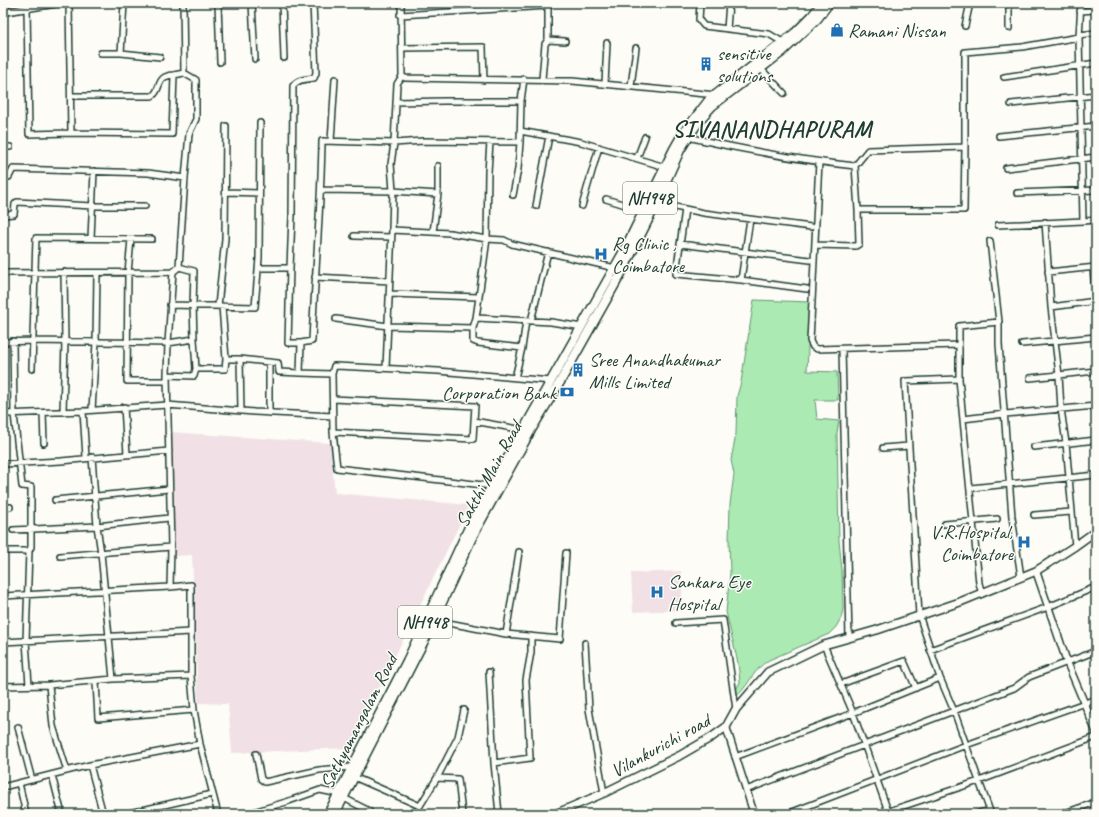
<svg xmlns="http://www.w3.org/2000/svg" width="1099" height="817" viewBox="0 0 1099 817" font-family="Caveat,sans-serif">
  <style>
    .built { fill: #f1e1e6 }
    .green { fill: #abeab2; stroke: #659473 }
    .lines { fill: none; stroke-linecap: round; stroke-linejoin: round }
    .minor-casing { stroke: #1f3d34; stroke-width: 8 }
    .tertiary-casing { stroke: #1f3d34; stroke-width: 9 }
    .secondary-casing { stroke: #1f3d34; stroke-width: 10 }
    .trunk-casing { stroke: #1f3d34; stroke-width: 11 }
    .minor { stroke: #fdfcf7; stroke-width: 5 }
    .tertiary { stroke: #fdfcf7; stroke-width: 6 }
    .secondary { stroke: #fdfcf7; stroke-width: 7 }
    .trunk { stroke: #fdfcf7; stroke-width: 8 }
    .labels { text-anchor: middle; stroke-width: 3; stroke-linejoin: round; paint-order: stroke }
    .shield { fill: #fdfcf7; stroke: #62766e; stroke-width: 1 }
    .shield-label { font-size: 18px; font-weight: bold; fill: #1f3d34 }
    .poi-label { font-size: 19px; fill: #1f3d34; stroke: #fdfcf7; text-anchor: start }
    .street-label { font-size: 19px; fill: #1f3d34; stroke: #fdfcf7 }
    .district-label { font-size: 23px; font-weight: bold; letter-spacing: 1px; fill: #1f3d34; stroke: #fdfcf7 }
  </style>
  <rect width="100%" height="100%" fill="#fdfcf7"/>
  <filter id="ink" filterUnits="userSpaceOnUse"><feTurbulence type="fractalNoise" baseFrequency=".025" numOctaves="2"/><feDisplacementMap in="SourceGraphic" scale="8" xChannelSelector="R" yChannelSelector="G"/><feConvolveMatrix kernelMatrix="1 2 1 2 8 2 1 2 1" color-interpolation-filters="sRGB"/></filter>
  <g filter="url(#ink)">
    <path class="built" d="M170,432L330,443L335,493L469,505L350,748L232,753L228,704L198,703L192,555L175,556Z
      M681,571L683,610L633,612L631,573Z"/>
    <path class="green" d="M754,300L810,302L807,371L837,372L838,400H815L817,419L839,421L837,433L839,541L842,570L843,609L841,618L836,627L829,634L769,660C753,670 751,682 738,695L736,690L740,682L738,663L726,612L730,573L729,540L730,504L734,474L731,460L736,434L737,396L741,382Z"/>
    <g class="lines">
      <g class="minor-casing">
        <path id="minor" d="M69,3L71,133
          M124,3L121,53L160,57
          M183,3L184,73L196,80V119L189,134L185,178L179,267L173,272L168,343L167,375L171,547L170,587L191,585V676L194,710L200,744L218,814
          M218,3L220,62
          M252,3L255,59
          M282,3L284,58
          M401,3L402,76L405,78L572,81L716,95
          M700,3L699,20L704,26L769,34L784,43
          M1009,3V28
          M27,8L29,134L71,133L172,134L174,75L184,73
          M1080,11L1096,10
          M400,15L548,6
          M965,26L970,3
          M727,29L729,3
          M1079,35L1096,33
          M1079,37L1083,221L1096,220
          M548,40L565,41
          M402,48L483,47L484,80
          M101,53H121
          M761,69L784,93
          M1004,77L1096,63
          M542,79L545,44L548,40V3
          M605,84L607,43
          M631,86L636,48
          M71,96H152C160,92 157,81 165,77C167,76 171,75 174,75
          M396,102L444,101H521
          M1011,104L1096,95
          M520,131L581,142L665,167
          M999,136L1096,126
          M688,137C743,150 799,160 855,166L868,150L965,147V52L1022,47L1079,37L1081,3
          M331,141L335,79
          M3,147H10
          M637,158L645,137
          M819,162L810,341L813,347L817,349L959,345
          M855,166L858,210H964L965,147
          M1006,168L1096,157
          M3,177H9L13,169L148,173L185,178
          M322,190L393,191L438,194
          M226,192L259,193
          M1017,193L1096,190
          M513,195L518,169L520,142
          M606,199L645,211
          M656,203L704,213L811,227
          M536,206L549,136
          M582,206L599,147
          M685,209L676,274L741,280L807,289
          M3,215L14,214L15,204L17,202L93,206H145
          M1045,222L1051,307L1059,375L1061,409L1066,443L1075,546
          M998,225L1083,221
          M392,230L450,233L487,239L504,240L512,244L615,268
          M433,232L438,194V166
          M354,236L391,237
          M91,238L94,171
          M131,239L128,273L127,381H167
          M990,241L999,322
          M680,244L810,260
          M815,245L856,246L859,244L858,210
          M179,267L194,271L193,305L194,339
          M259,268H290
          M1093,268L1096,303
          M1048,272L1096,267
          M3,273L173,272
          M315,277L390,281
          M741,280L750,219
          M390,294L479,297L487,239L488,172L490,142
          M170,305L255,307L259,258L260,123
          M218,306L225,239L226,126
          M222,306L226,359
          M1051,307L1096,301
          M476,318L479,297
          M336,319L388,326L473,328L476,318L551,322L582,327
          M531,321L548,252
          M473,328V341L478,343L522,348
          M13,341L14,414L22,486L31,487V547L29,551
          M3,342L33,341L168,343L194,339L196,369H225L226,359H240L278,363L279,372L300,373
          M301,343H288L290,268L292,216L293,86C297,79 307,79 314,78L316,73L313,3
          M1022,344L1096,337
          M842,349L849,638
          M240,359L241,411
          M269,362V413
          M386,368L392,230L393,191L391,164L394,143L397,84L402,76
          M32,369L36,238L152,239
          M332,374L334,366H336L438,371L551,381
          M167,375L194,376L196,369
          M515,378L522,348L526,321
          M1030,378L1096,371
          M959,379L905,381L919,615L940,678L954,711L979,781L1096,737
          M333,399L475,406L474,421
          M124,407L127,454
          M92,410L96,342L97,273
          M83,411L86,457
          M63,412L65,342L64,272
          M43,413L44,443
          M3,414L83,411L167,405L254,412L333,416
          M963,419L1005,414L1096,406
          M333,432L473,439L474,421L524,430
          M1034,447L1096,440
          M883,448L909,446
          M92,457L97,526L101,553L113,679
          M3,464L61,461L169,451
          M492,486L337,468L333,432L332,374L300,373L301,343L312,341C315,274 321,208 322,141L394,143L423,141L520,142L521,101L524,79
          M971,488L1096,475
          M55,500L169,489
          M3,508L10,507
          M1034,515L1071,512
          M945,524L997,519
          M13,530L97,526L169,518
          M3,551H29L26,641L29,685
          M60,556L171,547
          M982,594L979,583L959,379V326L999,322V344L1012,517L1021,577
          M3,596L170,587
          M433,620L506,634L560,639L566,553
          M676,623L723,620L736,709
          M506,634L519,552
          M3,642L191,632
          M585,643L589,709L604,793
          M824,645L853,713L888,811
          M930,650L1048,607L1096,587
          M489,672L494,763L499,814
          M96,682L98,718L194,710
          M841,684L904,661L916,688
          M49,685L53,726L67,771
          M3,686L49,685L113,679L191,676
          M18,727L32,780
          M256,754L261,779L265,782L319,770L351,767
          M735,757L853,713L940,678
          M494,763L530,758L526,680L531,652V636
          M90,765L103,814
          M52,775L62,814
          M354,777L420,806
          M437,778L458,779L462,814
          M19,783L26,814
          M3,787L90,765L200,744
          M746,790L1014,688L1029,677L1096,651
          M125,814L212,794
          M247,814L286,802L320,790L339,794L344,798L369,811
          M415,814L437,778L458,737L464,710
          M787,814L966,745L1096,699
          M880,814L979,781L991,814
          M976,814L989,810
          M1062,814L1096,802"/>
      </g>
      <g class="tertiary-casing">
        <path id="tertiary" d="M3,12L59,3
          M1036,571L1067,662L1096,731
          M726,727L754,814"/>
      </g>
      <g class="secondary-casing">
        <path id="secondary" d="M555,814L604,793L679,756L712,737L726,727L736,709L768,672L824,645L877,630L960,602L1036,571L1075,546L1096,531"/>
      </g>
      <g class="trunk-casing">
        <path id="trunk" d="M328,814L408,659L470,525L624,251L674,149L682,135L709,100L795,33L812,16L822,3
          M335,814L427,635L473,535L531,430L560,382L623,270L652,212L680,150L688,137L702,117L712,106L782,52L817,19L829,3"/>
      </g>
      <use href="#minor" class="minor"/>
      <use href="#tertiary" class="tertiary"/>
      <use href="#secondary" class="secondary"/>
      <use href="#trunk" class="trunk"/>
    </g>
  </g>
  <defs>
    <g id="shop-bare" transform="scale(1.08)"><path d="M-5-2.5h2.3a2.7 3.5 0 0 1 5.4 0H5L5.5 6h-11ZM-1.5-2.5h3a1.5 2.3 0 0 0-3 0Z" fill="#1f6fb2" stroke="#fdfcf7" stroke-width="2.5" paint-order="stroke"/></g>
    <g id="building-bare" transform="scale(1.08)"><path d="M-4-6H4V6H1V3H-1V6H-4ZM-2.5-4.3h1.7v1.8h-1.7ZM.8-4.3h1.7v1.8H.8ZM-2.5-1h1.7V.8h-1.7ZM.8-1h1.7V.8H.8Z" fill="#1f6fb2" stroke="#fdfcf7" stroke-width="2.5" paint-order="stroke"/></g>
    <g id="hospital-bare" transform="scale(1.08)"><path d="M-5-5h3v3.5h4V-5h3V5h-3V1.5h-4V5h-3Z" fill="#1f6fb2" stroke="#fdfcf7" stroke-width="2.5" paint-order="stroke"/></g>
    <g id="bank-bare" transform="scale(1.08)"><path d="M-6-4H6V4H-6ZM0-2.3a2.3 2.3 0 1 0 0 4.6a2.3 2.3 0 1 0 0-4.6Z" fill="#1f6fb2" stroke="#fdfcf7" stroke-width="2.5" paint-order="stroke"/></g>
  </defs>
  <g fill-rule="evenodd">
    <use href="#shop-bare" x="837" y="30"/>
    <use href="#building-bare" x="706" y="64"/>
    <use href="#hospital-bare" x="601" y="254"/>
    <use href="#building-bare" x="578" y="370"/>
    <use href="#bank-bare" x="567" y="392"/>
    <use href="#hospital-bare" x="1024" y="542"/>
    <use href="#hospital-bare" x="657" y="592"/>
  </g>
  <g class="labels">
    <g class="shield">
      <rect x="623" y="182" width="54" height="32" rx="3"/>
      <rect x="398" y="606" width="54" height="32" rx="3"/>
    </g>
    <g class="shield-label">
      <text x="650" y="204">NH948</text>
      <text x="425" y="628">NH948</text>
    </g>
    <g class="poi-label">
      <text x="848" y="37">Ramani Nissan</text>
      <text x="717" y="60">sensitive<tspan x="717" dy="22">solutions</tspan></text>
      <text x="612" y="250">Rg Clinic ,<tspan x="612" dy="22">Coimbatore</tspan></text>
      <text x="589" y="366">Sree Anandhakumar<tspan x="589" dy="22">Mills Limited</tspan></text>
      <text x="556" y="399" text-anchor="end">Corporation Bank</text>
      <text x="1013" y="538" text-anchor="end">V.R.Hospital,<tspan x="1013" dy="22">Coimbatore</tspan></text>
      <text x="668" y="588">Sankara Eye<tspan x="668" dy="22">Hospital</tspan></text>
    </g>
    <g class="street-label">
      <text transform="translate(488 474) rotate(-61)" y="7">Sakthi Main Road</text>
      <text transform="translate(358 721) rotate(-63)" y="7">Sathyamangalam Road</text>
      <text transform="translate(660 745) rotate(-29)" y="7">Vilankurichi road</text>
    </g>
    <g class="district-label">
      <text x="772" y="137">SIVANANDHAPURAM</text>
    </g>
  </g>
  <rect width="1099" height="817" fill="none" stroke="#fdfcf7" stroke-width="16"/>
  <rect x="8" y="8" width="1083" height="801" fill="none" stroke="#1f3d34" stroke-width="1.5" filter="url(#ink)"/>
</svg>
